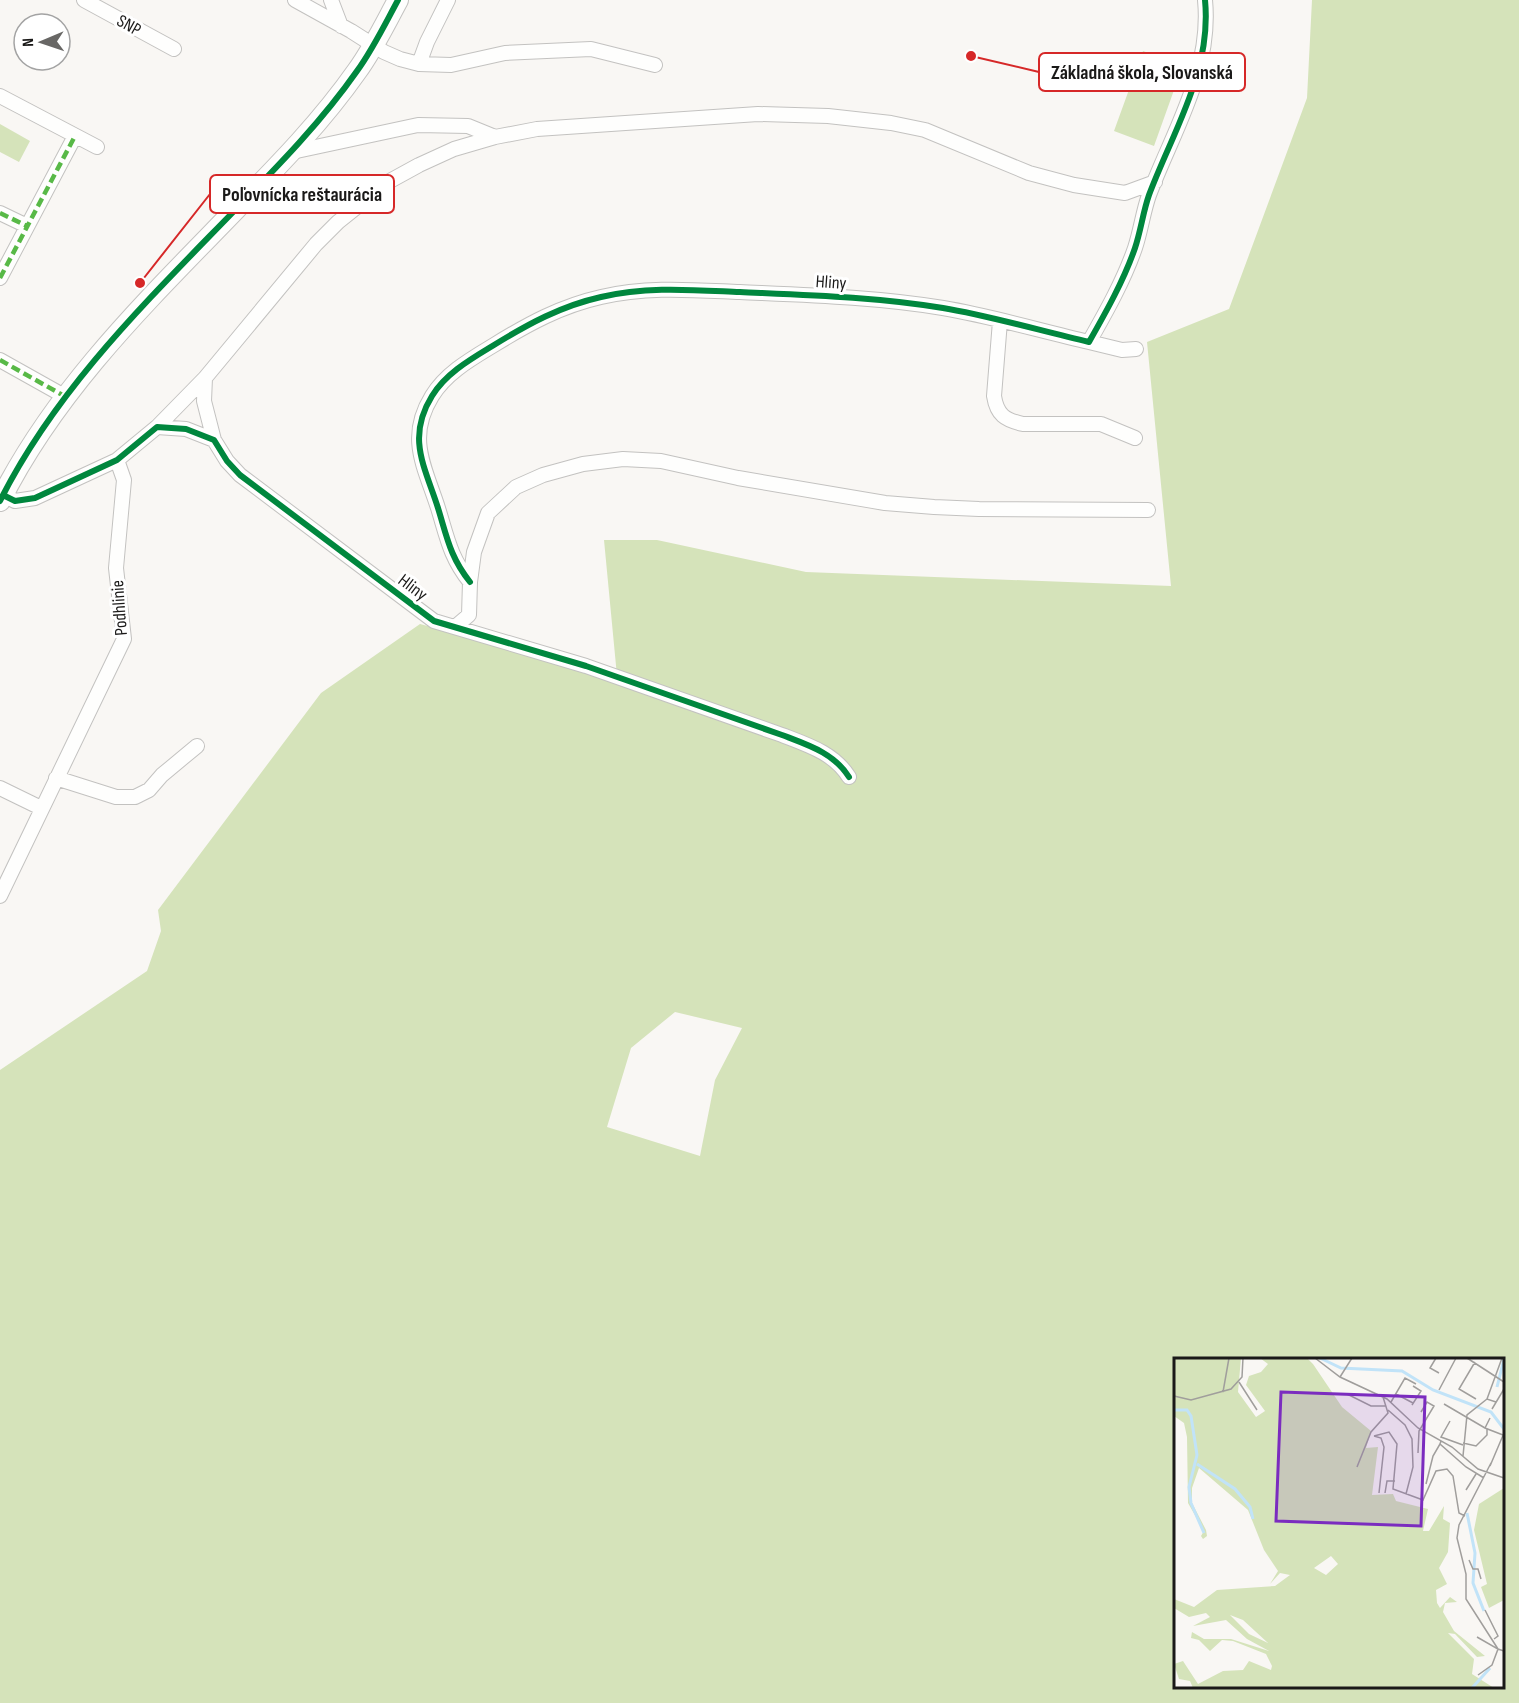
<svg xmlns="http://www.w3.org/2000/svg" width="1519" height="1703" viewBox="0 0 1519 1703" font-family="'Sofia Sans Condensed',sans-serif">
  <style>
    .green { fill: #d5e3ba; fill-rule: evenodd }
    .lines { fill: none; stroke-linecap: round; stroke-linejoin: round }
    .minor-casing { stroke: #c3c2c0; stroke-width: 16 }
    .secondary-casing { stroke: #c3c2c0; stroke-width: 22 }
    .minor { stroke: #fefefd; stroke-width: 14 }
    .secondary { stroke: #fefefd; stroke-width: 20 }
    .quiet { stroke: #58b947; stroke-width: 4.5; stroke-dasharray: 9 4.5; stroke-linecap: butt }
    .cycleway-casing { stroke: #fff; stroke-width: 10 }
    .cycleway { stroke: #00873e; stroke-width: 6 }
    .labels { text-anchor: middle; stroke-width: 6; stroke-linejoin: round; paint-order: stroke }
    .street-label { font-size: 18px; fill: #1a1918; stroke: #fff }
    .inset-river { fill: none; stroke: #c1e3f8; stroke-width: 3 }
    .inset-road { fill: none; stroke: #a09e9c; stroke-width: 1.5 }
    .view { fill: #7b2cbf; fill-opacity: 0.15; stroke: #7b2cbf; stroke-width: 3 }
    .inset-edge { fill: none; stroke: #1a1918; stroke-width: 3 }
    .leader { fill: none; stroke: #d62828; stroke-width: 2 }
    .callout-dot { fill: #d62828; stroke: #fff; stroke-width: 2 }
    .callout { fill: #fff; stroke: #d62828; stroke-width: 2 }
    .callout-label { font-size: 20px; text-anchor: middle; font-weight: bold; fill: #1a1918 }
  </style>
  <rect width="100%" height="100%" fill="#f9f7f4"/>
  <path class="green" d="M1312,0H1519V1703H0V1070L147,971L161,931L158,910L321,693L420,624L617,676L604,540H657L806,572L1171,586L1147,342L1229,309L1307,98ZM675,1012L742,1028L715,1080L700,1156L607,1127L631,1048ZM1176,1360H1502V1686H1176Z
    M1143,51L1183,65L1154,146L1114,131Z
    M0,124L30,141L19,162L0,152Z"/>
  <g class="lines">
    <g class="minor-casing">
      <path id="minor" d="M84,0L174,49
        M295,0L351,31L384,52L400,59L419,64L451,65L505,53L591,49L655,65
        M331,0L341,26
        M419,64L427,42L448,0
        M0,96L97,147
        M292,152L418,125L468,126L495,137
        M0,213L27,226
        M0,278L75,136
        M1000,321L994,396C997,415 1005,420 1023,424H1101L1135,438
        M1089,342L1122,350L1136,349
        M0,360L66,397
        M205,378L204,401L214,440
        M157,427L205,378L316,244L338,222L388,182L419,165L454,149L495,137L537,129L758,114L828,116L891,123L925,130L1029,173L1074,185L1125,193L1155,182
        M3,495L15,501L35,498L117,460L157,427L186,429L214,440L227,461L240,475L434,621L586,666L782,735C808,745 834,753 849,777
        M470,582C450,557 447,537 438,508C425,467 406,438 432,396C446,373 471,359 494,345C528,324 561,306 601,297C647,286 693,290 740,292C808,295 877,297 943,308C991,316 1041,331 1089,342C1106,312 1124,280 1135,248C1141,230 1143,212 1149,195C1173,131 1212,71 1205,0
        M455,627L469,615L470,582L474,552L488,513L516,487L543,475L583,464L623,459L661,461L738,478L885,503L934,507L979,509L1148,510
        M56,778L116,797H135L149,790L162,775L197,746
        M0,788L41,808
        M0,896L124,639L116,568L124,480L117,460"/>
    </g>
    <g class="secondary-casing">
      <path id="secondary" d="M0,501C57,387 150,298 237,208C279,165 322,121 357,71C373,49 385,24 398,0"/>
    </g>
    <use href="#minor" class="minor"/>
    <use href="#secondary" class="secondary"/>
    <path class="quiet" d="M0,213L27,226
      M0,278L75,136
      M0,360L66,397"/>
    <g class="cycleway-casing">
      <path id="cycleway" d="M3,495L15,501L35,498L117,460L157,427L186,429L214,440L227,461L240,475L434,621L586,666L782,735C808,745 834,753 849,777
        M0,501C57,387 150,298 237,208C279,165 322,121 357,71C373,49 385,24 398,0
        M470,582C450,557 447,537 438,508C425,467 406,438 432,396C446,373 471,359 494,345C528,324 561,306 601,297C647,286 693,290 740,292C808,295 877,297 943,308C991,316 1041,331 1089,342C1106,312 1124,280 1135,248C1141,230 1143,212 1149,195C1173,131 1212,71 1205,0"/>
    </g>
    <use href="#cycleway" class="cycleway"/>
  </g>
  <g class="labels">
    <g class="street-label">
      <text transform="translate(129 25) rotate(29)" y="6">SNP</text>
      <text transform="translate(831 282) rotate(4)" y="6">Hliny</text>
      <text transform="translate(413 587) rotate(37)" y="6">Hliny</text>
      <text transform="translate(119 608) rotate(-94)" y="6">Podhlinie</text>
    </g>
  </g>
  <g transform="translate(1174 1358)">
    <rect width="330" height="330" fill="#f9f7f4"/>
    <path d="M0,0H67L64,34L82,59L91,53L72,27L75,18L87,14L94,6L86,0H133L139,6L168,49L197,73L192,90L204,89L198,137L219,136L222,143L254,151L249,173H255L270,148L269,161L276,165L274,194L265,210L273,226L262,232L263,245L266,250L276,239L283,244L271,245L269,254L280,273L311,298L303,299L281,276L274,275L300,301L298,316L320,330H19L16,323L5,321L0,306L9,303L24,326L49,313L69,312L75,303L97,312L98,308L92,296L59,283L48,282L36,293L25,282L17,280L18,274L30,281H57L95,293L73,281L52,262L19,268L36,259L32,255L15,259L0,250V241L20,249L43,232L101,228L116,217L106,215L96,226L104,213L90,192L74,152L25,110L18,130V145L32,172L33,178L29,181L27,178L30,173L14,145L13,79L10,65L0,58ZM157,198L164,206L152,217L140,210ZM56,257L69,262L94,285L75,276ZM330,130V242L315,250L307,229L313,226L300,172L305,146Z" fill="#d5e3ba" fill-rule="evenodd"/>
    <path class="inset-river" d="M146,0L167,10L228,13L259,32L317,54L330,71M323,29L330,1M0,52H13L17,58L23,97L15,129L17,145L30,175M23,106L61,131L76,149L79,161M293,155L301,195L299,225L310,253M298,330L316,310"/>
    <path class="inset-road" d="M141,0L166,19L213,41L244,70L278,89L304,111L330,120M262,0L256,10L265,15M293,0L330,24M301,4L285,31L302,41M166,19L178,0M65,24L83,52M265,32L282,0M49,34L55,0M173,36L197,48H212M222,36L239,45M0,38L17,42L57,31L68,19L69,0M313,41L328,0M217,44L231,20L242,26M270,46L311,70M238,47L247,33L239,28M318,51L330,31M214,52L231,67L238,81L239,109L232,136M316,60L311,70L329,77M276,63L267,79L289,87M200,78L215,74L223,86L219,131L249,142L262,113L273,111L279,118L285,155L291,158M200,78L207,80L210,89L205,135M267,83L266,86L292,109L310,120M289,85L302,88L313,77V71M244,95L245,73L260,48L253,44L247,54M289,98L293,57L313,41L322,44M317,105L285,167L283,180L292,216V241L324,291L330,293M316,108L330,75M183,109L197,74L214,55L209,39M252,126L259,98L266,86M292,132L302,116M211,135L213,123H221M295,202L299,211H304L307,221M311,252L324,278L320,281M303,279L324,291L318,307L304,317"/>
    <path class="view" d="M107,34L251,39L247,168L102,163Z"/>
    <rect width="330" height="330" class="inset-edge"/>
  </g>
  <path class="leader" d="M971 56L1039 72M140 283L210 194"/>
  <g class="callout-dot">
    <circle cx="971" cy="56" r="6"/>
    <circle cx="140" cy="283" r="6"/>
  </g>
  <g class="callout">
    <rect x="1039" y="53" width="206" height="38" rx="6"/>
    <rect x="210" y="175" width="184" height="38" rx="6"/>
  </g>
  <g class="callout-label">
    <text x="1142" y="79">Základná škola, Slovanská</text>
    <text x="302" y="201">Poľovnícka reštaurácia</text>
  </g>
  <g transform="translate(42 42) rotate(268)"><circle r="28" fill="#ffffff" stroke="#a3a3a3" stroke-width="1.5"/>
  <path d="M0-4.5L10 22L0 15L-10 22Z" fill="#686765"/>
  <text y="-9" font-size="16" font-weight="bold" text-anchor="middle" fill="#1a1918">N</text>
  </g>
</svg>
